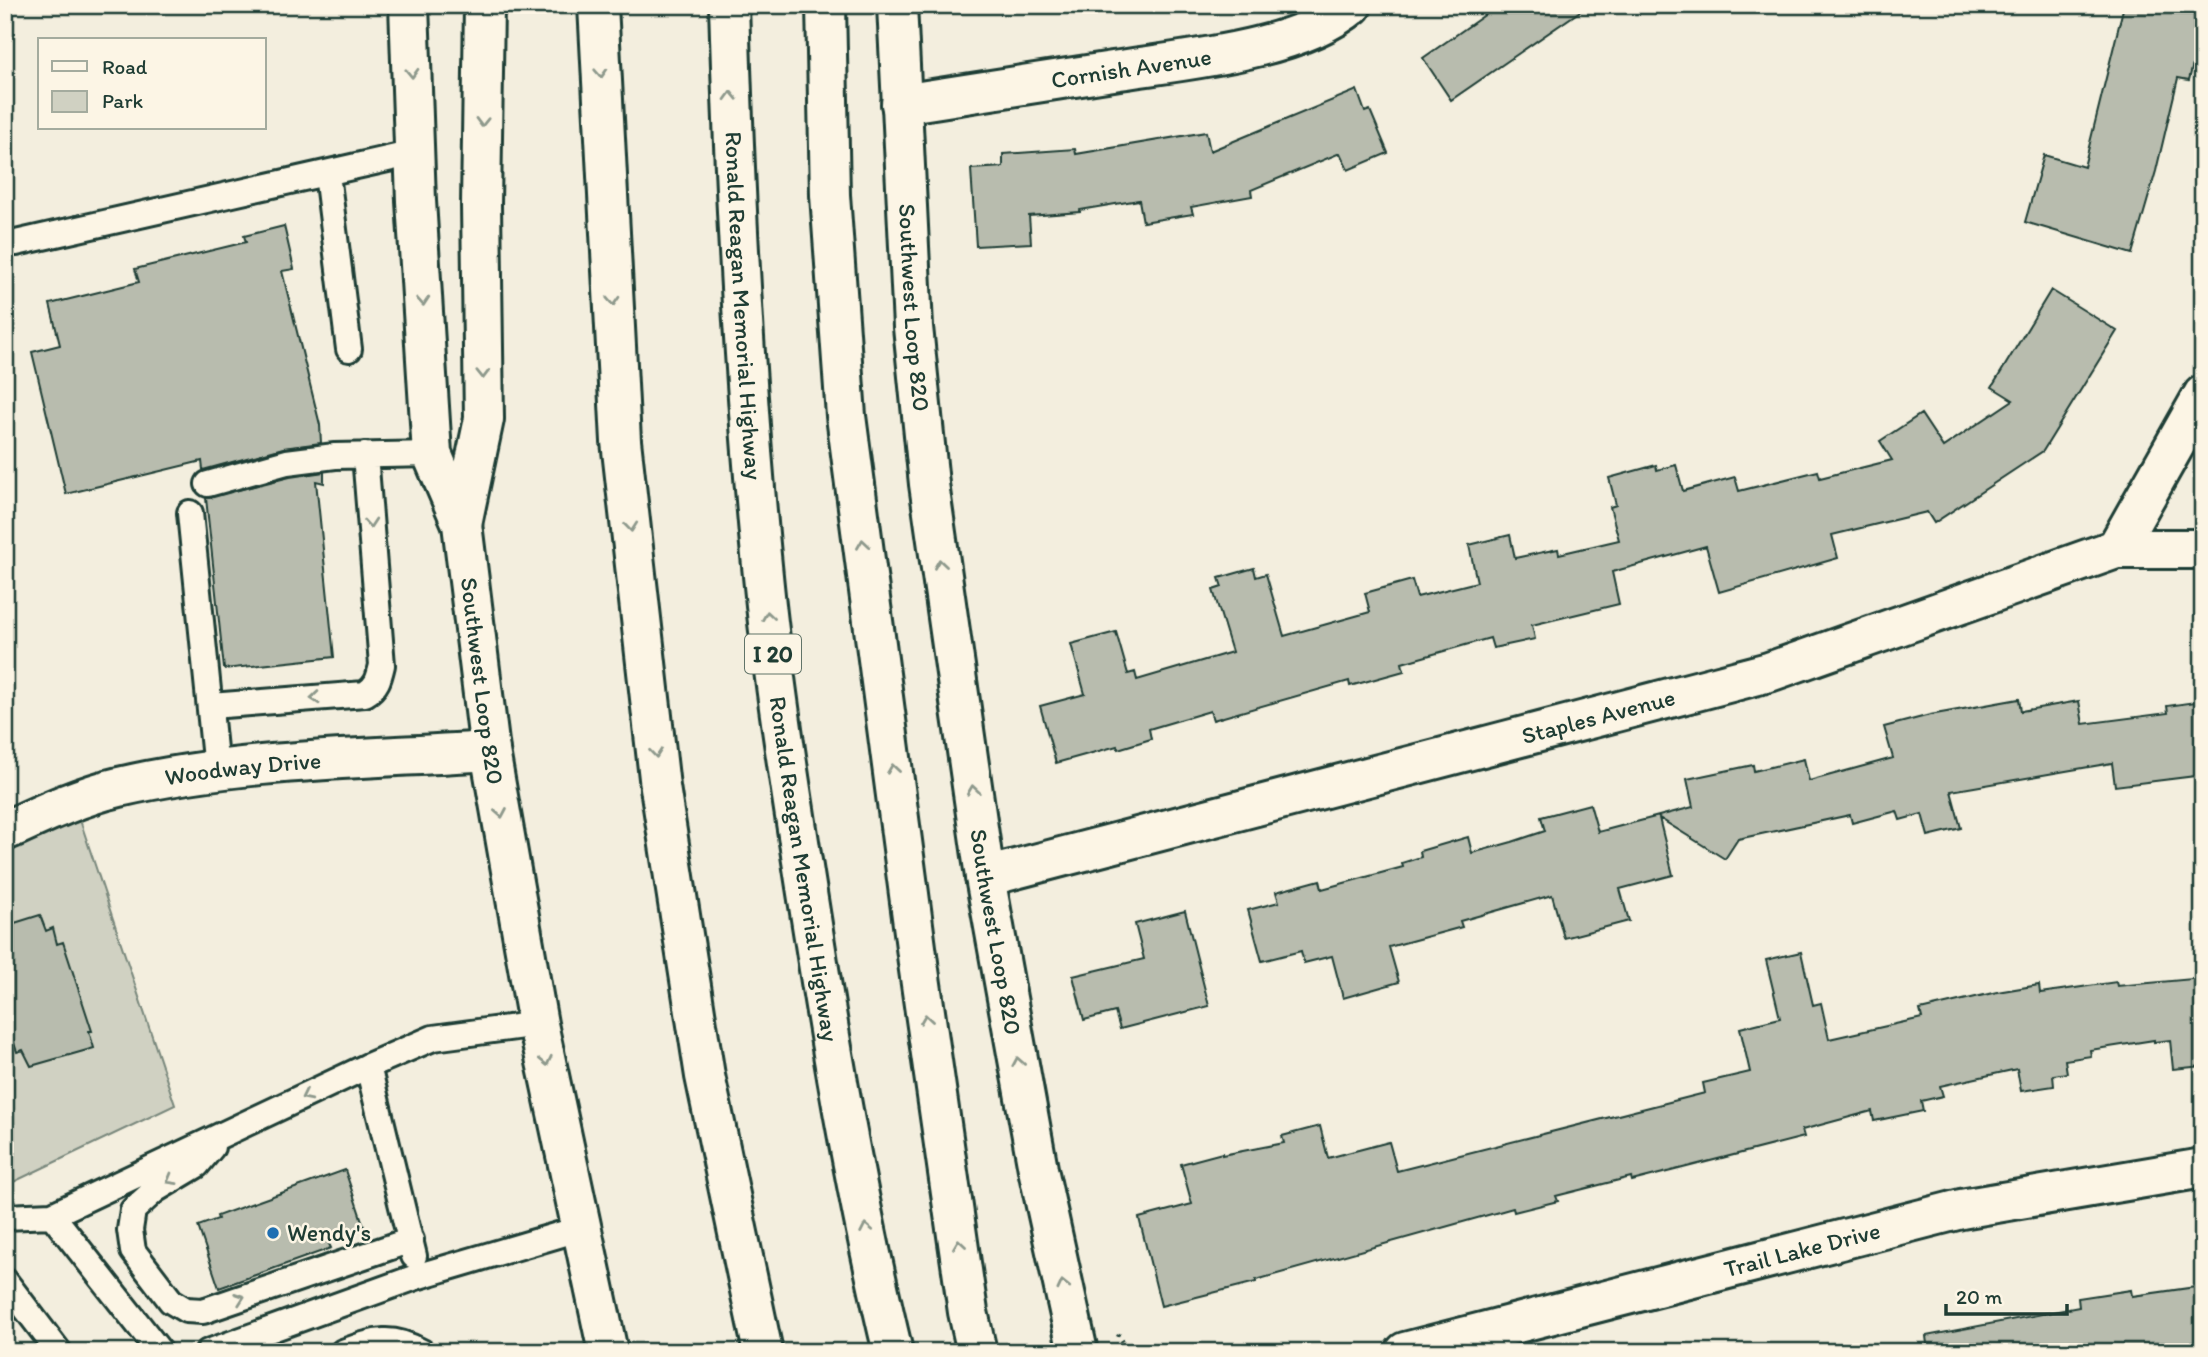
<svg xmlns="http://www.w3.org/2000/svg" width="2208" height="1357" viewBox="0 0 2208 1357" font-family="Itim,sans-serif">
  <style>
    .green { fill: #d0d1c2; stroke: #78877b; stroke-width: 2 }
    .building { fill: #b8bcae; stroke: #1f3d34; stroke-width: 2 }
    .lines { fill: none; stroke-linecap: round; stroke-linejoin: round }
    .service-casing { stroke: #1f3d34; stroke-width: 30 }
    .minor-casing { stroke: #1f3d34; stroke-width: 44 }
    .tertiary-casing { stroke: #1f3d34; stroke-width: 44 }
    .secondary-casing { stroke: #1f3d34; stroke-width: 44 }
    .motorway-casing { stroke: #1f3d34; stroke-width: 44 }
    .path { stroke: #1f3d34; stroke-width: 4.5; stroke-dasharray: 2 5; stroke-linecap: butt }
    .service { stroke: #fcf5e5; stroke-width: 24 }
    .minor { stroke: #fcf5e5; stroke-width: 38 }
    .tertiary { stroke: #fcf5e5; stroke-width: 38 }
    .secondary { stroke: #fcf5e5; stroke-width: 38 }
    .motorway { stroke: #fcf5e5; stroke-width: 38 }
    .oneway { stroke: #8e998c }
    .poi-dot { fill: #1f6fb2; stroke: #fcf5e5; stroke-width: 2.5 }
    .labels { text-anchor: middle; stroke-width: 5; stroke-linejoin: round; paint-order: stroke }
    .shield { fill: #fcf5e5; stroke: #617469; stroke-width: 2 }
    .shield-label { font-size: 23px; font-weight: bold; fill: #1f3d34 }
    .street-label { font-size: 24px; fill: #1f3d34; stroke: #fcf5e5 }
    .poi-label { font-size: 24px; fill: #1f3d34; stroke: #fcf5e5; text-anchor: start }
  </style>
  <rect width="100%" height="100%" fill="#f3eede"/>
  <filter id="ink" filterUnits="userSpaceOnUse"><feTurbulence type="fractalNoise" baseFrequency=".0143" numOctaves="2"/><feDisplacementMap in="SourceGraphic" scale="14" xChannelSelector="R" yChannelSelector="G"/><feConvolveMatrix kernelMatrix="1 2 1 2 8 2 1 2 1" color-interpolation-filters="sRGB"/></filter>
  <g filter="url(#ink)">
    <path class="green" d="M74,802L175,1105L7,1185L5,1178V831Z"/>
    <path class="building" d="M1499,5H1589L1451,100L1423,58Z
      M2124,5H2203V25L2189,80L2178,78L2156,171L2132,254L2025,222L2044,155L2084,167Z
      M1357,90L1365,112L1370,110L1388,153L1348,170L1340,153L1251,190L1252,196L1191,207L1193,214L1143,222L1139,200L1080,210V212L1029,216L1031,243L976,246L971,169L1003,167V154L1075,149L1076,154L1206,132L1210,151Z
      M284,226L294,269L282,271L320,425L321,443L283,448L203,470L202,461L66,494L32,352L60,345L50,304L139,282L135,269L246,242L244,236Z
      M2051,290L2117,331L2043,451L1934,523L1927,512L1832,535L1838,558L1719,592L1706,546L1612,572L1619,604L1532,625L1535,639L1493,648L1490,638L1402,663L1404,671L1350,686L1349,681L1213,720L1210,711L1149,729L1151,739L1118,749L1117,746L1056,763L1040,706L1085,694L1071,644L1116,632L1128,674L1135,672L1137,680L1232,652L1213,590L1222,587L1219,578L1254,568L1256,577L1266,574L1284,636L1370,612L1365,593L1412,580L1417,597L1477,582L1469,545L1510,535L1515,558L1558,549L1559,554L1619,540L1610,507L1616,505L1609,478L1656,465L1657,470L1676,465L1683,491L1735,477L1739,491L1818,471L1820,478L1892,460L1880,441L1921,414L1943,447L2013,400L1992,387Z
      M324,472V483L316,481L334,657L224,669L206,498L290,477Z
      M2019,699L2021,711L2079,701L2083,724L2168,713L2167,706L2203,701V775L2115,786L2112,763L1951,791L1961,828L1928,836L1922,814L1900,820L1897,811L1852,823L1850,815L1738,839L1725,859L1659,818L1673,875L1620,889L1629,921L1564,938L1552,895L1460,921L1462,927L1389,947L1399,982L1343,998L1332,956L1304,963L1301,951L1262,961L1248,910L1279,902L1276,892L1320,880L1322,889L1403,867L1402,863L1421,857L1420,851L1468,837L1472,853L1512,842L1545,831L1541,817L1590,804L1598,832L1693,807L1687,779L1753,765L1754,771L1804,759L1809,781L1893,758L1884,727L1930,715Z
      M1185,911L1209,1006L1120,1029L1115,1012L1084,1020L1073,976L1144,959L1135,924Z
      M40,915L46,931L53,928L57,944L63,942L92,1031H89L94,1048L31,1066L23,1050L17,1052L5,1016V926Z
      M1801,952L1813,1005L1821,1003L1829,1039L1922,1018L1920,1010L1997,992L2039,985L2040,993L2116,982L2117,986L2203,978V1066L2173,1069L2170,1040L2154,1042V1040L2090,1050L2091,1056L2065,1060L2067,1073L2053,1075L2054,1086L2021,1091L2017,1069L1940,1086L1943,1096L1921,1101L1923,1111L1874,1121L1872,1111L1802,1130L1804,1137L1632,1181L1631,1177L1556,1196L1558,1201L1514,1212L1513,1208L1256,1280V1282L1161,1306L1139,1218L1192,1204L1181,1164L1222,1153V1155L1284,1143L1282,1136L1320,1126L1328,1158L1389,1142L1397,1171L1705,1093L1703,1083L1750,1072L1740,1028L1780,1018L1766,960Z
      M345,1170L364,1227L327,1240L331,1248L219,1288L198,1226L218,1219L217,1216Z
      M2203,1286V1352H1928L1926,1336L2079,1307L2078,1298L2131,1290L2132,1296Z"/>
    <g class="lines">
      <g class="service-casing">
        <path id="service" d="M327,174L349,349
          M16,243L414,153
          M208,484L287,462L335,456L432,454
          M190,513L216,769
          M211,706L365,694C377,687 379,678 382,665L365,455
          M368,1066L414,1256
          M212,1147L197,1165L155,1190L133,1210L130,1230L133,1251L171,1301L186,1310L203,1311L411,1240
          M52,1215L368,1066L433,1038L538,1024
          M5,1217L52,1215L160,1352
          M5,1281L59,1352
          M208,1352L419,1276L582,1228
          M343,1352C374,1341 390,1334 422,1352"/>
      </g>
      <g class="minor-casing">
        <g id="minor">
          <path id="s1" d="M901,104C972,93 1042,82 1113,71C1183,60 1297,51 1352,5"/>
          <path d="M2116,549L2203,395"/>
          <path id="s2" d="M5,831C42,814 80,796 119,787C240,759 367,759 490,751"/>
          <path id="s3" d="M985,877L1769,672L2116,549H2203"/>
        </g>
      </g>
      <g class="tertiary-casing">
        <g id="tertiary">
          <path id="s4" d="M1405,1352L1961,1209L2203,1168"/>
        </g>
      </g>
      <g class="secondary-casing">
        <g id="secondary">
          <path id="s5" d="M409,5L416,201L432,454L462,524L490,751L538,1024L608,1352"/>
          <path id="s6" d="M897,5L913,327L929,484L985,877L1038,1169L1078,1352"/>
        </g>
      </g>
      <g class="motorway-casing">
        <g id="motorway">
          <path d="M598,5L621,441L660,787L705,1076L763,1352"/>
          <path id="s7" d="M729,5C735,205 745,406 766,605C779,720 798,835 816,950C837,1084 861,1219 893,1352"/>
          <path d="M826,5L830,195L846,416L919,970L968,1312L977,1352"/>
          <path d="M462,524L484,419L481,205L484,5"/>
        </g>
      </g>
      <path class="path" d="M1118,1334L1129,1352
        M1220,1352L1247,1345"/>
      <use href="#service" class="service"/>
      <use href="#minor" class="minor"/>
      <use href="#tertiary" class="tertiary"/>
      <use href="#secondary" class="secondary"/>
      <use href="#motorway" class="motorway"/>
    </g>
    <defs><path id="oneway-chevron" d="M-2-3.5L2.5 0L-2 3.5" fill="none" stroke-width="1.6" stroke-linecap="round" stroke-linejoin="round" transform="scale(1.75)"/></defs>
    <g class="oneway">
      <use href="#oneway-chevron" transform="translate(412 73) rotate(88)"/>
      <use href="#oneway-chevron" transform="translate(601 73) rotate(87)"/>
      <use href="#oneway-chevron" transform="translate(731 96) rotate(-92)"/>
      <use href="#oneway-chevron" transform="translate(482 122) rotate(91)"/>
      <use href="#oneway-chevron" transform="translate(423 301) rotate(86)"/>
      <use href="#oneway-chevron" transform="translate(613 301) rotate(87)"/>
      <use href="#oneway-chevron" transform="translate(483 374) rotate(89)"/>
      <use href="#oneway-chevron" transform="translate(370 523) rotate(85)"/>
      <use href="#oneway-chevron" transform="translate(631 527) rotate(84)"/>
      <use href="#oneway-chevron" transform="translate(863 544) rotate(-98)"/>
      <use href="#oneway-chevron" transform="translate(940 564) rotate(-98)"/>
      <use href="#oneway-chevron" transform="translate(768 616) rotate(-98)"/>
      <use href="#oneway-chevron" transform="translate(315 698) rotate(175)"/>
      <use href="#oneway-chevron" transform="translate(656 753) rotate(84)"/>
      <use href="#oneway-chevron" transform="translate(893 769) rotate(-98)"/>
      <use href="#oneway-chevron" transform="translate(973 790) rotate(-98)"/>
      <use href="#oneway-chevron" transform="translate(501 813) rotate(80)"/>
      <use href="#oneway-chevron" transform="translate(926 1019) rotate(-98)"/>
      <use href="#oneway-chevron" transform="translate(546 1061) rotate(78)"/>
      <use href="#oneway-chevron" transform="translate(1018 1062) rotate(-100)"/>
      <use href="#oneway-chevron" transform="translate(306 1096) rotate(154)"/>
      <use href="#oneway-chevron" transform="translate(171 1180) rotate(150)"/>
      <use href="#oneway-chevron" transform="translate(866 1228) rotate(-101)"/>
      <use href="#oneway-chevron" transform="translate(959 1244) rotate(-98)"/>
      <use href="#oneway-chevron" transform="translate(1063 1285) rotate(-103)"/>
      <use href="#oneway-chevron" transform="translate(240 1298) rotate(-19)"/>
    </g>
  </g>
  <circle class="poi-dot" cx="273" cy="1233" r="7"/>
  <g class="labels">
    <rect class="shield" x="745" y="634.5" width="56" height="39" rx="5"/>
    <g class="shield-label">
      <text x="773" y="662">I 20</text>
    </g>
    <g class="street-label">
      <text dy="8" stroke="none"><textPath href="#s1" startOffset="233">Cornish Avenue</textPath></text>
      <text dy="8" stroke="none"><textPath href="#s7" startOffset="301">Ronald Reagan Memorial Highway</textPath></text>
      <text dy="8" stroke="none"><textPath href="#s6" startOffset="303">Southwest Loop 820</textPath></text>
      <text dy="8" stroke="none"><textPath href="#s5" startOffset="684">Southwest Loop 820</textPath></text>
      <text dy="8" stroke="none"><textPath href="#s3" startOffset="634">Staples Avenue</textPath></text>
      <text dy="8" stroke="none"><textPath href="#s2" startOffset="248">Woodway Drive</textPath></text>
      <text dy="8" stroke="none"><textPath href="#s7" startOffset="868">Ronald Reagan Memorial Highway</textPath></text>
      <text dy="8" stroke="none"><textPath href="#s6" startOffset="933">Southwest Loop 820</textPath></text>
      <text dy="8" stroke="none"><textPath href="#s4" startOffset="410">Trail Lake Drive</textPath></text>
    </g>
    <g class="poi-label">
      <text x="287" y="1241">Wendy's</text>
    </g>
  </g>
  <rect width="2208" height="1357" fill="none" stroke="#fcf5e5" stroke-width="28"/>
  <rect x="14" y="14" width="2180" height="1329" fill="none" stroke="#1f3d34" stroke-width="2.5" filter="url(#ink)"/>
  <rect x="38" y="38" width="228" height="91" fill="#fcf5e5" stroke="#a4ab9e" stroke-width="2"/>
  <rect x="52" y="61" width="35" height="10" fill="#fcf5e5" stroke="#a4ab9e" stroke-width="2"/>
  <text x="102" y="74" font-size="21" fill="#1f3d34">Road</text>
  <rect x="52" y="91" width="35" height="21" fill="#d0d1c2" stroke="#a4ab9e" stroke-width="2"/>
  <text x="102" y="108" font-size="21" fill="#1f3d34">Park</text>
  <path d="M1946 1304v10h121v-10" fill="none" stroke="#1f3d34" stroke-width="3.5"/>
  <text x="1956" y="1304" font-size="21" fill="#1f3d34" stroke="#fcf5e5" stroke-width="5" paint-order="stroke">20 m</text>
</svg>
